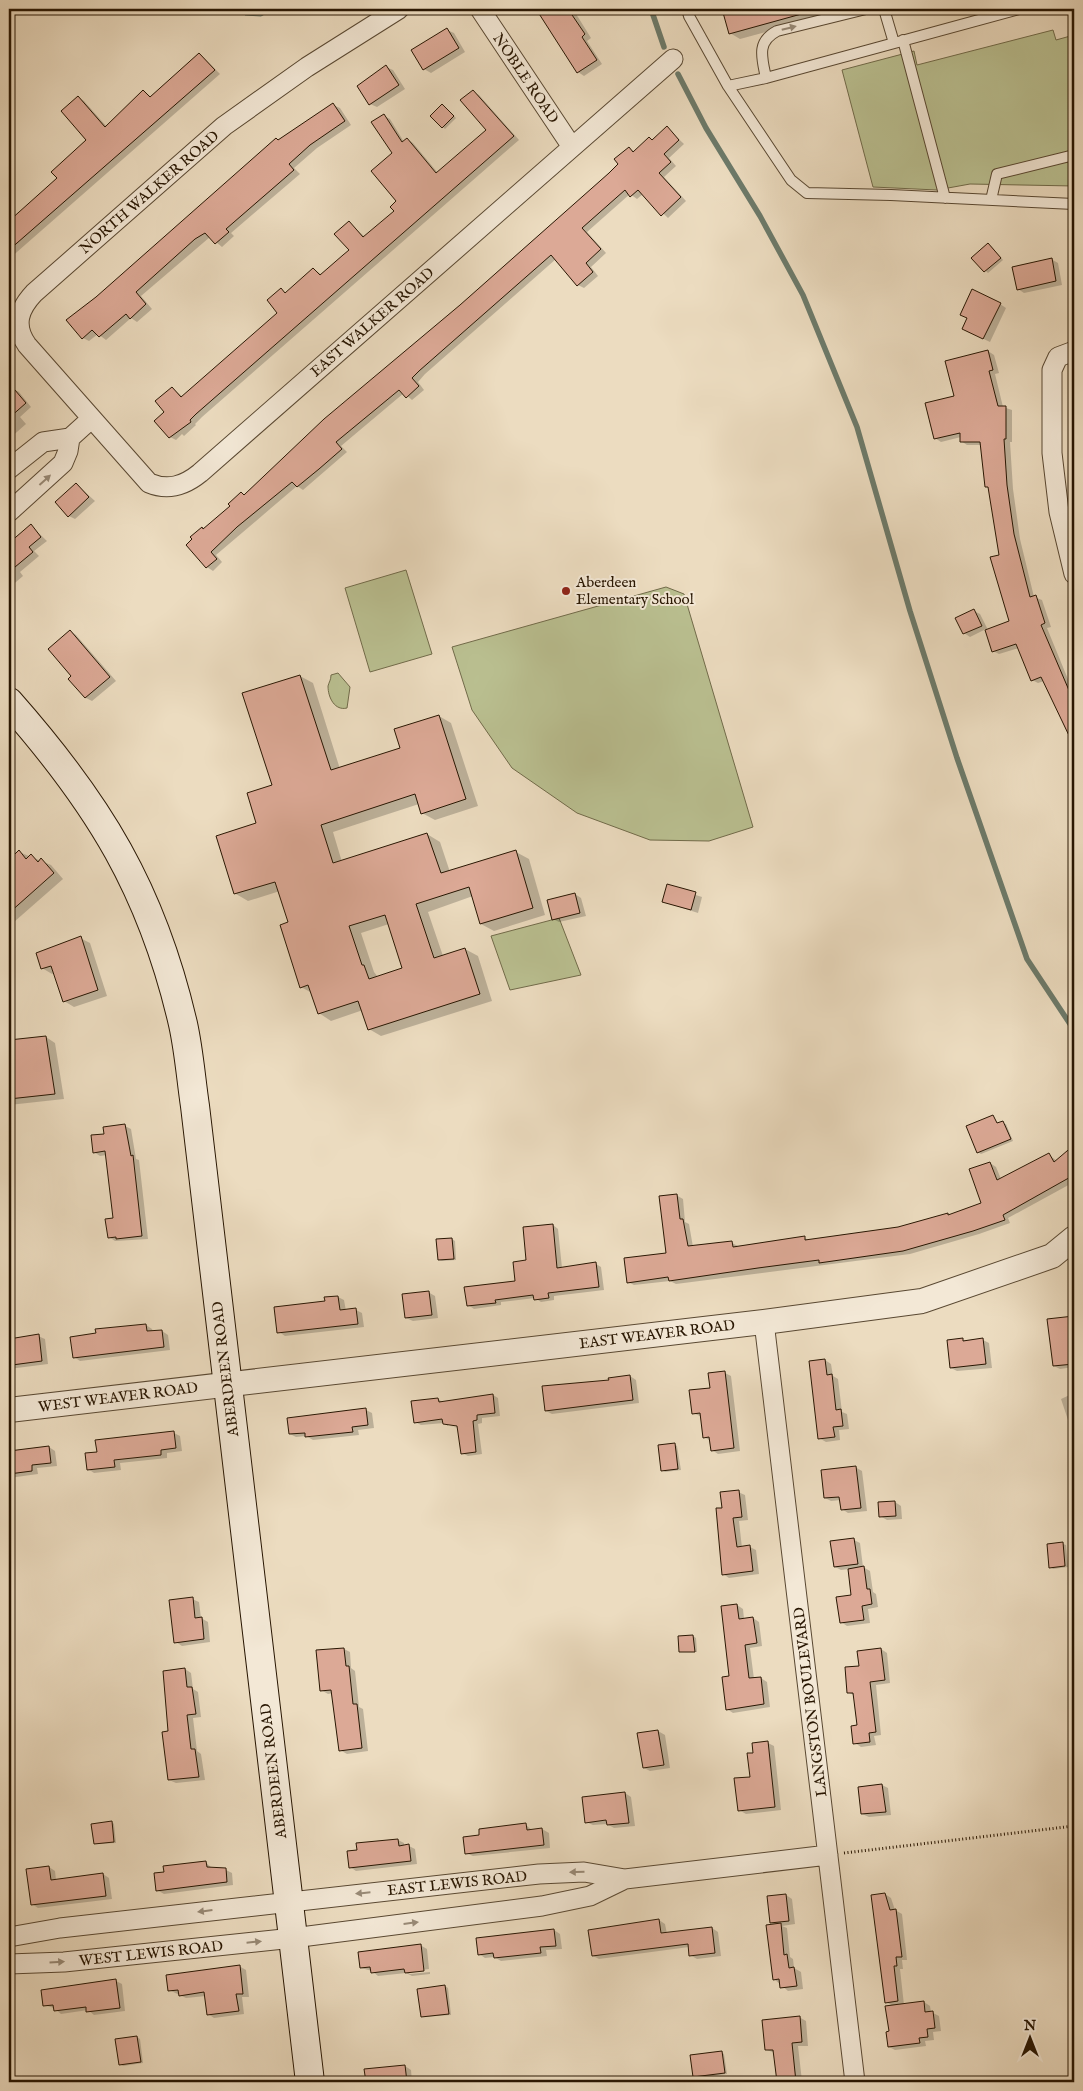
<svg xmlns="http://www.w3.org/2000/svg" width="1083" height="2091" viewBox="0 0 1083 2091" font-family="'IM FELL English',serif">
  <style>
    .green { fill: #bac091; stroke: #716b4a }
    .water { fill: #99bcb0; stroke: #6c7a6a }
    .shadow { fill: #0003; fill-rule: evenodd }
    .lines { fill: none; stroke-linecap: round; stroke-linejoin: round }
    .stream { stroke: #6c7a6a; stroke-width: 5.5 }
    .building { fill: #dca996; stroke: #281602; fill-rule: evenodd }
    .service-casing { stroke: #594832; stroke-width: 12 }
    .minor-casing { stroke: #594832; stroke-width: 21 }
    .tertiary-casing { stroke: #594832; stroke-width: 26 }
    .secondary-casing { stroke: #281602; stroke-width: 30 }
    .path { stroke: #281602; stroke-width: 3; stroke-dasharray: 1 2.5; stroke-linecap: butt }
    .service { stroke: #f3e8d6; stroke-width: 10 }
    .minor { stroke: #f3e8d6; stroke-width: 19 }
    .tertiary { stroke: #f3e8d6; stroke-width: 24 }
    .secondary { stroke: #f3e8d6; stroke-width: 28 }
    .oneway { fill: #988a77 }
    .poi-dot { fill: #8f2418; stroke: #f3e8d6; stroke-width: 2 }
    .labels { text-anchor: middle; stroke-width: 4; stroke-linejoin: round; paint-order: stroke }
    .street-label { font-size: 15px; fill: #281602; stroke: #f3e8d6 }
    .poi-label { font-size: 15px; fill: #281602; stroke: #f3e8d6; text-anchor: start }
  </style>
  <rect width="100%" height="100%" fill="#ecdcc0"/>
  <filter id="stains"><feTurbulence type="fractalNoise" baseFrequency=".004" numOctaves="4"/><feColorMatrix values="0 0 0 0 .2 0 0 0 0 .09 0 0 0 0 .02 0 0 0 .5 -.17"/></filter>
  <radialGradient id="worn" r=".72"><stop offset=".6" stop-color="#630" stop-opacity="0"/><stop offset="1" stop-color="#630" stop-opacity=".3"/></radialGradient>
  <path class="green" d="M1053,30L1056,40L1074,35V186L970,184L937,190L873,187L842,70L914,51L917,65Z
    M406,570L432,654L370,672L345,588Z
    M666,587L684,594L753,827L709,841L650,840L577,813L512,768L472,710L452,647Z
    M338,673L350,687L347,708C335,711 328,698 328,686C329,682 331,680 331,675Z
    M559,918L581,975L510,990L491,936Z"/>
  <path class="water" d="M240,9H274L261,16L245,15Z"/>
  <path class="shadow" d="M538,9H573L591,38L587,41L602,64L584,76L578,72Z
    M724,9H851L740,39L730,33Z
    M447,30L454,33L465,52L431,73L424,69Z
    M200,54L220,74L9,259V220L10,221L59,178L88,140L78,97L84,101L107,127L144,91L151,97Z
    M386,67L393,70L405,89L377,107L370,104Z
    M473,92L479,95L519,140L202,417L195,424L196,425L184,436L182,434L176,440L170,437L166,412L172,388L183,397L279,313L281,290L286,293L314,269L322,275L350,250L349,223L365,237L395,211L398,201L393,153L384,116L390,119L404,142L407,139L413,143L438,173L488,130Z
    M333,105L340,108L351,125L317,148L294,168L300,174L231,233L234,236L222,247L210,237L141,296L152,309L137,322L131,318L106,340L98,334L89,341L83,338L97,298L279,141Z
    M443,105L456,118L445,129L432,116Z
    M667,128L684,144L669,158L676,166L664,177L686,201L668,218L643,194L637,199L630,194L587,232L606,253L591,267L598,276L584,288L578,285L556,259L425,374L418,382L424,390L412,400L404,393L341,446L347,452L303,490L297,486L216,555L222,562L213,571L207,567L204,530L620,164L629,148L635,152L653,141Z
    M991,246L1003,260L988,273L973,258Z
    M1051,259L1058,263L1062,285L1024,293L1018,289Z
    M1000,304L1006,308L990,342L969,332L968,318Z
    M988,351L994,355L999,373L995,374L1003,407L1012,410V442H1010L1013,489L1020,539L1034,597L1042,600L1051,627L1047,628L1074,694V745L1044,681L1038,683L1032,680L1019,648L999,654L993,651L986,629L970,637L964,633L974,611L980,614L988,630L1011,622L989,488L986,486L981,445H967L961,441V437L941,442L935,438L955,397Z
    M12,388L19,392L31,407L20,417L26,424L9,439V392Z
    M76,484L95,501L75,519L69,516Z
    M31,526L47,541L34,551L39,556L20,572L23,576L9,588V544Z
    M70,631L76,635L116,681L92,701L86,698L73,677Z
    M300,676L313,683L340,769L402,749L439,716L451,723L478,806L435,820L422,813L419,804L333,832L342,862L427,834L440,842L450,872L516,852L529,859L545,915L494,931L481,924L473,896L428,912L443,956L465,949L478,956L492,1001L381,1036L369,1029L363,1010L331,1021L319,1013L312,993L301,987L290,923L280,891L248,901L236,894L217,837L258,824L273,786ZM389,924L404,969L378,977L374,972L361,933Z
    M19,852L51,865L63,879L14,922L9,919V860Z
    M668,886L702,897L698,913L664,902Z
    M575,894L581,898L586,916L559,922L553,919Z
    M80,938L90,943L107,996L74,1007L64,1001L55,973L52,974L42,968Z
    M46,1037L55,1043L64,1099L9,1105V1041Z
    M993,1116L998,1124H1006L1013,1141L981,1154L978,1152Z
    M125,1126L131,1129L136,1159L139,1160L148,1239L115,1241L109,1237L115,1219L107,1155L100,1156L94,1152L106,1135Z
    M1074,1147V1182L1008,1218L1010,1223L979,1234L910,1254L676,1284L670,1281L634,1285L628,1282L667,1254L676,1195L683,1199L685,1222L689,1224L693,1247L732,1243L738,1246L805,1238L810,1241L899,1228L947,1214L950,1216L983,1204L990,1163L996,1167L1001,1179L1049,1155L1057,1161Z
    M553,1225L558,1229L562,1268L596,1264L601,1267L604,1290L554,1296V1300L541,1302L535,1298L501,1302V1305L474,1309L468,1305L517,1282Z
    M452,1239L455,1241L456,1260L442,1261L439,1260L438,1241Z
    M428,1292L435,1296L438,1318L413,1321L406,1318Z
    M338,1297L344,1300L346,1311L356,1310L362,1313L364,1327L285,1336L279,1332L326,1302V1298Z
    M1074,1317V1367L1060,1369L1054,1366L1048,1320Z
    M146,1325L152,1329L153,1332L162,1331L168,1335L170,1350L80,1361L74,1357Z
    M9,1334L15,1339L38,1336L45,1339L48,1364L9,1369Z
    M983,1340L989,1343L992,1368L957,1371L951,1368L948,1341Z
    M825,1360L831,1364L833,1376L838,1379L842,1412L847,1414L849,1429L839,1430L840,1440L826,1442L819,1438L810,1362Z
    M725,1373L731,1376L740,1451L718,1454L712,1450L711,1441L704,1437L702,1417L693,1413Z
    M630,1376L636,1380L639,1403L552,1414L546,1411Z
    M1074,1393V1425L1069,1423L1061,1399Z
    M493,1395L498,1398L500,1416L482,1418V1423L478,1424L482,1454L468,1456L462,1453L459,1428L449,1426L463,1428L448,1424V1426L444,1423L421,1425L415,1422L438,1399L444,1403Z
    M366,1410L372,1413L374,1428L358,1430L359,1435L313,1440L306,1436L296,1437L290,1434Z
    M174,1433L180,1436L182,1451L167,1453V1458L120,1463L121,1470L94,1473L88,1469L98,1453Z
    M674,1444L677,1446L681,1470L665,1472L663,1470Z
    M49,1447L55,1451L57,1466L37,1468L38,1474L9,1478V1451Z
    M855,1467L862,1471L867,1511L848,1513L842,1509L841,1500L831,1501L825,1498Z
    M738,1492L745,1495L748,1520L739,1521L742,1548L750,1547L756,1550L759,1574L729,1578L723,1574V1509Z
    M895,1502L901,1506L902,1519L887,1520L880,1516Z
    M854,1540L860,1543L863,1567L870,1571L873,1592L876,1594L878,1607L868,1609L870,1623L847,1626L841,1622L853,1596L849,1569L841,1570L835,1567Z
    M1063,1544L1066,1545L1068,1567L1053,1569L1051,1567Z
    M192,1599L199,1602L201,1618L208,1622L210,1642L182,1646L176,1642Z
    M737,1605L743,1609L744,1619L753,1618L759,1622L762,1646L750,1648L754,1679L761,1678L767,1682L770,1707L733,1713L727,1709Z
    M693,1636L696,1638L697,1652H680L679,1637Z
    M344,1649L350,1652L351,1668L355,1671L359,1707L363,1709L368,1751L347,1754L340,1750L333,1693L328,1694L321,1690Z
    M881,1649L887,1653L890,1683L876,1685L881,1735L874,1736L876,1745L861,1747L855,1743L858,1726L855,1696L848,1692L860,1667Z
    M185,1669L191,1673L193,1689L198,1692L201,1717L193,1718L197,1751L201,1754L205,1780L176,1783L169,1780Z
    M658,1731L665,1735L670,1768L650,1771L644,1768L639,1734Z
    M768,1743L774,1746L781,1810L746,1814L739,1810Z
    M882,1785L888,1788L891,1815L869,1817L862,1814L859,1788Z
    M625,1793L631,1797L635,1826L614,1828L607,1824L593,1825L586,1822Z
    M112,1822L114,1824L116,1843L95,1844Z
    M526,1825L532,1830L542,1829L549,1833L550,1848L473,1856L466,1853Z
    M398,1840L404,1843V1846H409L415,1849L417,1864L356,1871L350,1867Z
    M205,1862L212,1868L226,1870L232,1873L233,1885L164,1894L157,1890Z
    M49,1867L55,1871L56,1880L103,1874L109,1878L112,1899L38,1908L32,1904Z
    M885,1894L891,1898L895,1910L902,1914L907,1960H902L903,1969H900L904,2005L924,2002L930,2006L931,2012L939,2016L941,2031L933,2032L934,2040L925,2041L926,2046L895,2050L889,2047L893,2006L886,2002Z
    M786,1895L792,1899L795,1924L782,1926L787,1928L790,1957L793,1959L794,1968L801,1972L803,1989L788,1991L774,1979L776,1925L771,1923Z
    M659,1920L665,1924L667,1934L712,1928L718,1932L721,1956L697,1959L690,1955L689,1947L599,1959L593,1956Z
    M554,1930L560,1934L562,1949L546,1950L547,1956L501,1961L494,1957L485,1958L479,1954Z
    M420,1945L427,1949L429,1969L407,1972L410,1974L430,1972V1974L412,1976L406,1973L378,1976L372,1971L361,1968Z
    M239,1966L246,1970L249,1997H242L244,2014L214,2018L208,2014L206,1996L186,1998L169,1990Z
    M116,1981L122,1984L125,2011L94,2015L88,2010L61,2014L54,2008L44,2005Z
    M445,1986L448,1988L451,2015L422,2017Z
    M799,2017L806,2021L808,2046H798L802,2081L811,2082H778L775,2053L767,2050Z
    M137,2037L140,2039L143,2063L123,2066L120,2064Z
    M722,2053L724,2054L727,2074L697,2078L694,2076Z
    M405,2066L411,2070L412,2082H367L366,2070Z"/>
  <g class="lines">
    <path class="stream" d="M651,9L664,47
      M678,74L706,128L760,216L803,295L857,427L910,611L957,758L1027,959L1074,1030"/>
  </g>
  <path class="building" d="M536,9H568L585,34L582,37L597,60L577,73Z
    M722,9H804L805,13L729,34Z
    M447,28L459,48L423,70L411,50Z
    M199,53L215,70L9,250V221L57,178L51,172L86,140L61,111L78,96L105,127L143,90L150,97Z
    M386,65L399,85L369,105L357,86Z
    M473,90L514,136L196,414L190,420L191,422L169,438L154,421L164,412L155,401L172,387L181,397L277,313L267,300L281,288L285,293L313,268L320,275L343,255L349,250L334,234L349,221L363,237L394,211L390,207L396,201L371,171L392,153L371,122L384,114L402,142L407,138L436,173L486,130L460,100Z
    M333,103L345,121L310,145L289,164L294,170L226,229L229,232L215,244L205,233L195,239L136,292L146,304L130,319L126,314L99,337L92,330L82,339L66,320L96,297L276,138L278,140Z
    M442,104L454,116L442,128L430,116Z
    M667,126L679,140L664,154L671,162L659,173L681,197L661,216L638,190L630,197L625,190L582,228L601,249L586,263L593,272L577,286L551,255L419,371L412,378L419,386L406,398L399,390L336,442L342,449L319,469L297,487L292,482L237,527L211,552L217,559L206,568L186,545L192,539L190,537L202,527L203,529L230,506L228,504L241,492L244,495L324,419L460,305L609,173L618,164L614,159L629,147L633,152L649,137L652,140Z
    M988,243L1001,258L984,272L971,258Z
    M1052,258L1056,281L1017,290L1012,267Z
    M972,289L1001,303L983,339L962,329L967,318L960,315Z
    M988,350L993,370L989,371L998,406H1006V439H1004L1007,485L1014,534L1030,597L1036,595L1045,623L1041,625L1074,702V746L1041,677L1031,681L1016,644L992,652L985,630L1009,621L990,557L999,555L988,487H985L980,442H960V433L934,439L925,403L954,396L945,361Z
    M9,383L26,403L9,418Z
    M76,483L89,497L68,517L55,502Z
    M31,524L41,537L29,547L33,552L9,572V543Z
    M974,609L982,626L963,634L955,618Z
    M70,630L110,677L85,698L68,679L71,676L48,649Z
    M300,675L331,770L400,748L394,729L439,715L466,799L421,814L415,794L321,825L333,863L427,833L441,873L516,850L533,908L480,924L469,887L416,904L434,958L465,948L480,994L368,1030L358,1001L318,1014L308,985L300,988L280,925L288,922L275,882L234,894L216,836L256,823L247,793L272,785L242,693ZM385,915L402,968L369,979L364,965H362L349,926Z
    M19,850L26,859L31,854L38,862L41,858L54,873L9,913V860Z
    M667,884L696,892L691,910L662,902Z
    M575,893L580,913L552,920L547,900Z
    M81,936L98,990L63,1002L51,966L41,969L36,953Z
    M46,1036L55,1094L9,1099V1040Z
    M993,1115L997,1123L1003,1121L1011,1139L977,1153L966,1126Z
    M125,1124L131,1156L133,1155L142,1236L116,1239V1237L108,1238L105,1219L113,1218L105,1151L93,1153L91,1135L104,1134L103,1127Z
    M1074,1145V1175L1003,1215L1005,1220L973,1231L903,1251L819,1263V1260L758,1268L669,1281L668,1277L627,1283L624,1258L666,1253L659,1196L677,1194L680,1219H683L688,1246L732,1241L733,1247L805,1236V1240L898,1227L948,1213V1215L981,1203L969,1169L990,1162L997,1180L1049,1153L1054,1162Z
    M553,1224L557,1268L596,1262L599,1287L548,1293L549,1298L534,1300L533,1295L495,1300L496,1303L467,1306L464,1287L515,1281L513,1262L526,1260L523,1227Z
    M452,1238L454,1259L438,1260L436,1239Z
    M429,1291L432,1315L405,1318L402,1294Z
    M338,1296L340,1310L356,1308L358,1324L277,1333L274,1307L325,1301L324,1297Z
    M1074,1316V1364L1053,1366L1047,1319Z
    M146,1324L147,1331L162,1330L164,1347L73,1358L70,1337L96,1333L95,1329Z
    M39,1334L42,1361L12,1365L11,1360H9V1339Z
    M963,1338V1341L983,1338L986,1364L950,1368L947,1340Z
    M825,1359L827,1375L832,1374L836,1410L841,1409L843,1426L833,1427L835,1437L818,1439L809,1361Z
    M725,1371L734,1448L711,1451L709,1437L703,1438L700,1413L692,1414L689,1390L710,1388L708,1373Z
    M630,1375L633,1400L545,1411L542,1386L609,1380L608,1378Z
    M493,1394L495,1413L477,1415V1420L473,1421L476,1452L461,1454L457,1426L443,1424L442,1419L414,1423L411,1401L438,1398L439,1402Z
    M366,1408L368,1425L352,1427L353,1432L305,1437V1433L289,1434L287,1418Z
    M174,1431L176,1448L161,1450V1455L114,1460L115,1467L87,1470L85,1453L97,1452L95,1440Z
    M675,1443L678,1469L661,1471L658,1445Z
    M49,1446L51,1463L32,1465V1471L9,1474V1451Z
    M856,1466L861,1508L841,1510L839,1497L824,1498L821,1470Z
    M739,1490L742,1517L733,1518L737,1547L750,1545L753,1571L722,1575L716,1508H722L720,1492Z
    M895,1501L896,1516L879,1517L878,1502Z
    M854,1538L858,1564L834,1567L830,1541Z
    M1063,1542L1065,1566L1049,1568L1047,1544Z
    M864,1566L867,1589H870L872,1604L862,1606L864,1620L840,1623L836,1597L851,1595L848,1569Z
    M193,1597L195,1618L202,1617L204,1639L174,1643L169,1600Z
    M737,1604L739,1619L753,1617L757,1643L745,1645L749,1678L761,1677L764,1704L726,1710L722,1677L729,1676L721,1606Z
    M693,1635L695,1652H679L678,1636Z
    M344,1648L346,1666H349L353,1704H357L362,1748L339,1751L331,1690L320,1691L316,1650Z
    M881,1648L885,1680L870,1682L876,1732L869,1733L870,1742L853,1744L851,1726L857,1725L853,1693H847L845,1667L859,1666L857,1651Z
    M185,1668L187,1687H192L196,1714L187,1715L191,1749H195L199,1777L168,1780L162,1732L168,1731L163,1671Z
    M658,1730L664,1765L643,1768L637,1733Z
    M768,1741L775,1807L738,1811L734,1778L750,1777L747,1753H753L752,1743Z
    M882,1784L886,1812L861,1814L858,1787Z
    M625,1792L629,1823L607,1825L606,1820L585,1823L582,1797Z
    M112,1821L114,1842L94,1844L91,1824Z
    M526,1823L527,1830L542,1828L544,1845L465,1854L463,1837L479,1835V1829Z
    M398,1839L399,1846L409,1844L411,1861L349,1868L347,1851L357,1850L356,1843Z
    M206,1861L207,1867L226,1868L227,1882L156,1891L154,1873L164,1872L163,1866Z
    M49,1866L51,1880L103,1873L106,1896L31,1905L26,1869Z
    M885,1893L890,1910L896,1909L902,1957H896L897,1966H894L898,2001L885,2003L871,1895Z
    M786,1894L789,1921L770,1923L767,1896Z
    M659,1919L661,1933L712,1927L715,1953L689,1956L688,1944L592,1956L588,1930Z
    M781,1923L784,1955L787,1954L789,1968L794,1967L797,1986L780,1988L779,1979L773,1980L766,1925Z
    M554,1929L556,1946L540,1947L541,1953L494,1958L493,1953L478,1955L476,1938Z
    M421,1944L424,1971L405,1973L404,1969L371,1973L370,1967L360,1968L358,1952Z
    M240,1965L243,1994H236L239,2011L207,2015L204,1992L179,1996L178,1990L168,1991L166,1975Z
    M116,1979L120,2008L86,2012V2007L54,2011L53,2005L43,2006L41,1990Z
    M445,1985L449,2014L421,2017L417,1989Z
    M924,2001L925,2012L933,2011L935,2028L927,2029L928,2037L919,2038L920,2043L888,2047L886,2032L889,2031L885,2006Z
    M800,2016L802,2042L792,2043L796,2082H777L773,2050H765L762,2020Z
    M137,2036L141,2062L119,2065L115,2039Z
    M722,2051L725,2073L693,2077L690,2055Z
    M405,2065L407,2082H366L364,2069Z"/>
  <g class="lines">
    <g class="service-casing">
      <path id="service" d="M687,9L689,16L728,86L791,180L807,193L891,195L1074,204
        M884,9L894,43
        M903,40L945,198
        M766,78C762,58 756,42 777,31L866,9
        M728,86L766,78L1019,9
        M991,200L997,174L1074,155"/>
    </g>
    <g class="minor-casing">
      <path id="minor" d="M399,9L307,67L224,126L34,293C19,309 13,325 27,345L149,483C168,491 184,486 200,473L673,59
        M480,9L572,147
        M1074,351L1058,357L1052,370V453L1059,512L1074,574
        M9,469L43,442L70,438L91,419
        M9,512L63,463L68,451L70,438
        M764,1322L855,2082
        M9,1937L60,1928L539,1874L584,1872L625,1879L828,1855
        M9,1964L64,1962L293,1938L542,1906L590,1896L625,1879"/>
    </g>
    <g class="tertiary-casing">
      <path id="tertiary" d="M9,1410L764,1322L922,1301L1052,1256L1074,1238"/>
    </g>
    <g class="secondary-casing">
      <path id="secondary" d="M9,702C99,804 152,890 183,1024C189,1051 191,1079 195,1106L310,2082"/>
    </g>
    <path class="path" d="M844,1853L1074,1826"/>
    <use href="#service" class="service"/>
    <use href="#minor" class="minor"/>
    <use href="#tertiary" class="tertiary"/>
    <use href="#secondary" class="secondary"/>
  </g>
  <defs><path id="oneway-solid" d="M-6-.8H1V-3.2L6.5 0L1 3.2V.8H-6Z" transform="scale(1.25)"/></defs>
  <g class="oneway">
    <use href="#oneway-solid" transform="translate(789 28) rotate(-14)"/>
    <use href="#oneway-solid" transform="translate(45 480) rotate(-42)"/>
    <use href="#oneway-solid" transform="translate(577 1872) rotate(179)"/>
    <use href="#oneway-solid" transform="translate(363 1893) rotate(174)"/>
    <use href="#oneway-solid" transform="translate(205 1911) rotate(173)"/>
    <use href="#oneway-solid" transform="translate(411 1923) rotate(-7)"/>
    <use href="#oneway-solid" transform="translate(254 1942) rotate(-6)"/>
    <use href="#oneway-solid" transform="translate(57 1962) rotate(-4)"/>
  </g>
  <circle class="poi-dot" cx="566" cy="591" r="5"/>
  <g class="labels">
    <g class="street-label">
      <text transform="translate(526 78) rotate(56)" y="5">NOBLE ROAD</text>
      <text transform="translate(149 192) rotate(-41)" y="5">NORTH WALKER ROAD</text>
      <text transform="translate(372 322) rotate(-41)" y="5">EAST WALKER ROAD</text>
      <text transform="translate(657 1334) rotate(-7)" y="5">EAST WEAVER ROAD</text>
      <text transform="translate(225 1369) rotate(-97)" y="5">ABERDEEN ROAD</text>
      <text transform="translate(118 1397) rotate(-7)" y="5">WEST WEAVER ROAD</text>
      <text transform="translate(810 1702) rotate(-97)" y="5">LANGSTON BOULEVARD</text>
      <text transform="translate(273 1771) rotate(-97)" y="5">ABERDEEN ROAD</text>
      <text transform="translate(457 1883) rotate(-6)" y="5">EAST LEWIS ROAD</text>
      <text transform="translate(151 1953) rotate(-6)" y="5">WEST LEWIS ROAD</text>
    </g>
    <g class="poi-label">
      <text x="576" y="587">Aberdeen<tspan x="576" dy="17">Elementary School</tspan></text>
    </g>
  </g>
  <rect width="1083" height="2091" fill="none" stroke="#ecdcc0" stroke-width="30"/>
  <rect x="10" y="10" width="1063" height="2071" fill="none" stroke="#281602" stroke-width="2.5"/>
  <rect x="15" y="15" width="1053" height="2061" fill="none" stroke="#281602"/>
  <g transform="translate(1030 2038)" stroke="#f3e8d6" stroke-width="4" paint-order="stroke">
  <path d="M0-4L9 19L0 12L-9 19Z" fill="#281602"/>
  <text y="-8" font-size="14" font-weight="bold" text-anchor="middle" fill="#281602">N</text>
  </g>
  <rect width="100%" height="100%" filter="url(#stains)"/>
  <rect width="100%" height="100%" fill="url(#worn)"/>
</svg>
